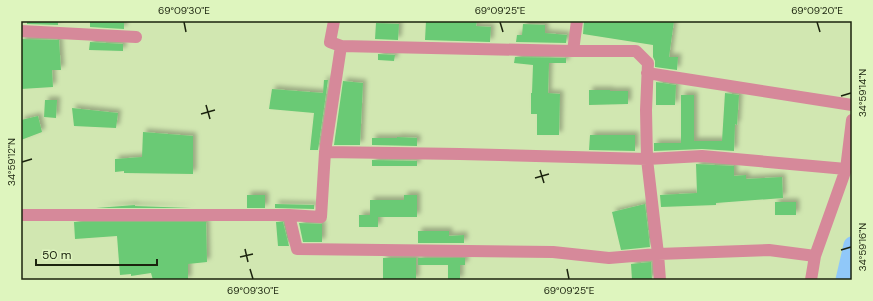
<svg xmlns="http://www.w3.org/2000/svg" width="873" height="301" viewBox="0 0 873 301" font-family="'DM Sans',sans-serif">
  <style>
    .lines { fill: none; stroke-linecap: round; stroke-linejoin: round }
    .canal { stroke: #90c8f9; stroke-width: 17 }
    .building { fill: #6bca74; filter: url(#shadow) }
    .minor { stroke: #d6899a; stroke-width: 12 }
    .ticks { fill: none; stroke: #1b230e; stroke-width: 1.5 }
    .neatline { fill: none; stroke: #1b230e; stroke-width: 1.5 }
    .ticks-label { font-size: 10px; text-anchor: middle; fill: #1b230e }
  </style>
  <defs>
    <filter id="shadow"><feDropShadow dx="3.5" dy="-3.5" stdDeviation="2" flood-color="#0004"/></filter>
  </defs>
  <rect width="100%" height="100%" fill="#d1e7b1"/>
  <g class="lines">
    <path class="canal" d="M844,280L852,245"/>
  </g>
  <path class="building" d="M27,21H58V25L27,24Z
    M90,21H124V29L90,27Z
    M426,21H477L476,26L491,27L490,42L425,40Z
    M584,21H674L669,57H678L677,70L655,67V61L653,57V45L583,34Z
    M376,23L399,24L398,40L375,39Z
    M523,24L545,25V33L567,35L566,43L516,42L517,35H522Z
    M21,39L59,40L61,70H52L53,87L21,89Z
    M90,42L123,44V51L89,50Z
    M378,54L395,55L394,61L378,60Z
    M515,57L566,58V63H549L548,93L560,94L559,135H537V114H531V93H532L533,65L514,63Z
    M324,80H328L318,150H310L314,113L269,109L272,89L323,93Z
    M343,81L363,83L360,145H334Z
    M656,82L676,85L675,105H656Z
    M589,90H610V91H628V104L589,105Z
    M725,93L739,95L737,125L735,124L734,151L702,149L654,151V143H681V95H694V141H722Z
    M45,100H57L56,118L44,117Z
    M72,108L118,113L116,128L74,126Z
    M38,116L42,132L21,140V120Z
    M143,132L193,136V174L124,173V171L115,172V159L142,157Z
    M590,135H635V151L589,150Z
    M397,137L417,138V146L372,145V138H397Z
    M372,160L417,161V166H372Z
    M696,164L734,166V176L746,175V179L782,177L783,198L716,203V205L661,207L660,195L697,193Z
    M247,195H265V208H247Z
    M404,195H417V217H378V227H359V215H370V200H404Z
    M775,202H796V215H775Z
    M275,204L314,205V209L275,208Z
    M645,204L650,247L621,250L612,212Z
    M135,205V206L192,208H96Z
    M74,222H206L207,262L188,264V280H153L151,273L131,276V274L120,275L117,236L75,239Z
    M276,222H283L289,246H278Z
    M299,223L322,224V242H303Z
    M418,231H449V236L464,235V243H418Z
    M383,258H416V280H383Z
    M418,258H465V265H460V280H448V265H418Z
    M651,262L652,280H632L631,264Z"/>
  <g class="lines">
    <path class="minor" d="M21,31L136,37
      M341,46L573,51H636L648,63L646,110L647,159L658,254L660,280
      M573,51L577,21
      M647,73L852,105
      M325,152L460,154L647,159L702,156L846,169
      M21,215H289L321,217L325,152L341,46L330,42L334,21
      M289,215L297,249L553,252L609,258L658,254L769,250L815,256
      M811,280L815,256L846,169L852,120"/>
  </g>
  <path class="ticks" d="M184,22L186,32M500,22L503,32M817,22L820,32M841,96L851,93M206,105L210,119M201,114L215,110M22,162L32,159M540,170L544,183M535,178L549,174M245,249L248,262M841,250L851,247M240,257L253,254M250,269L253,279M567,269L569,279"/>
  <rect width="873" height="301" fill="none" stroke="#def5be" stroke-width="44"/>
  <path d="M36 259v6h121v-6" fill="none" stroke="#1b230e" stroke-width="2"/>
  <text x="42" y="259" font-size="12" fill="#1b230e" stroke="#def5be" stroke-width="3" paint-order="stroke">50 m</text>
  <rect x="22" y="22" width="829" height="257" class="neatline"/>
  <g class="ticks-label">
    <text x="184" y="14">69°09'30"E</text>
    <text x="500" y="14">69°09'25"E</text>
    <text x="817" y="14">69°09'20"E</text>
    <text transform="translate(862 93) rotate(-90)" y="4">34°59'14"N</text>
    <text transform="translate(11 162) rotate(-90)" y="4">34°59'12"N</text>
    <text transform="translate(862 247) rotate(-90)" y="4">34°59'16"N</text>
    <text x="253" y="294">69°09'30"E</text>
    <text x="569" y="294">69°09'25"E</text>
  </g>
</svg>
